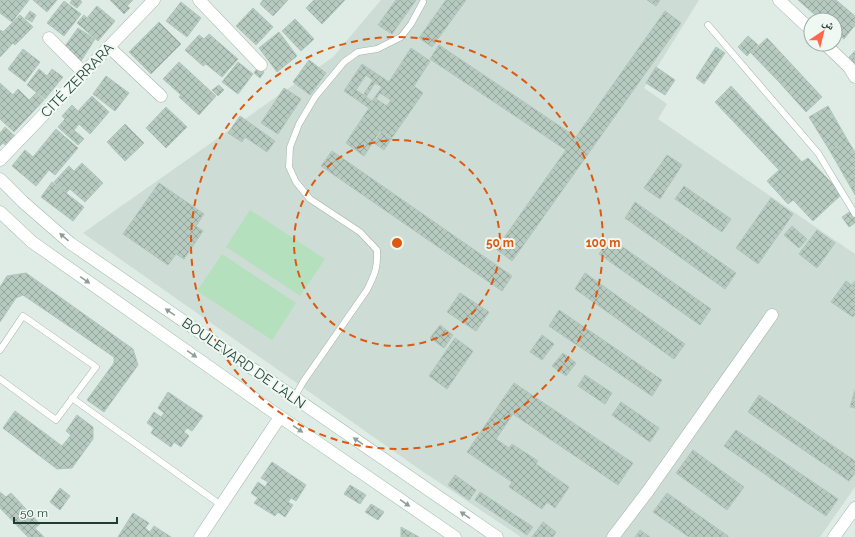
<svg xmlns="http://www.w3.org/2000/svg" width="855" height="537" viewBox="0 0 855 537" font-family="Raleway,'Noto Naskh Arabic',sans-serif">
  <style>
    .built { fill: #cddcd4 }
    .pitch { fill: #b5e0bd }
    .building { fill: url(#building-cross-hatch); stroke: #b1c6bb; fill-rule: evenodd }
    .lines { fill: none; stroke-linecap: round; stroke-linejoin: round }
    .lane-casing { stroke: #a1b4ac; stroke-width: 7 }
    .street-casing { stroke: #a1b4ac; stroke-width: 13 }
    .secondary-casing { stroke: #9cb9ac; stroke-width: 13 }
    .lane { stroke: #fff; stroke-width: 6 }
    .street { stroke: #fff; stroke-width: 12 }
    .secondary { stroke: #fff; stroke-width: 12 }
    .oneway { fill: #8e9e98 }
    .ring { fill: none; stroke: #de580e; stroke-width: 2; stroke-dasharray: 7 5 }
    .labels { text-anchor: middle; stroke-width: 4; stroke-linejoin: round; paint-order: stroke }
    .street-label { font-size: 14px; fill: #1e3e32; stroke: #f0f8f3 }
    .centre { fill: #de580e; stroke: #f0f8f3; stroke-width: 2 }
    .ring-label { font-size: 12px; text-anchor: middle; font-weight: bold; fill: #de580e; stroke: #f0f8f3; stroke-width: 4; stroke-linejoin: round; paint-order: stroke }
  </style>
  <defs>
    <pattern id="building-cross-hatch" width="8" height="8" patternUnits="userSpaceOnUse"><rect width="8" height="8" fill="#b7cac0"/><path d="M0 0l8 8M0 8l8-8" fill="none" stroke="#94a59d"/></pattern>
  </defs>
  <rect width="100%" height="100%" fill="#dfece5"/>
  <path class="built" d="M381,0H699L644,88L667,104L658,119L855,254V487L820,537H521L419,469L83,233L333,57Z"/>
  <path class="pitch" d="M250,210L325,259L300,296L226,247Z
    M222,254L296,303L272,340L197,291Z"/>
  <path class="building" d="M0,0H29L12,22L0,13Z
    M33,0H57L47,12Z
    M72,0H80L82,2L77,8L70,3Z
    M110,0H133L127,6L130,8L124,14Z
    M263,0H288L273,16L260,4Z
    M314,0H345L322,24L306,8Z
    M396,0H416L392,34L378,25Z
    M446,0H466L432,47L419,38Z
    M647,0H660L656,6Z
    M798,0H836L855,16V25L844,39L835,32V20H821Z
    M64,1L81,14L64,36L47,23Z
    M181,2L201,18L187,37L166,21Z
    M97,6L115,21L98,41L77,23L84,15L87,18Z
    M253,8L273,27L256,45L236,26Z
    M30,11L36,15L32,22L25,18Z
    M665,11L681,23L512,261L496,249L566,150L430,59L439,45L576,137Z
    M20,15L33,27L15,45L13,43L0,57V31L1,30L3,32Z
    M295,19L314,39L301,51L282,31Z
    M159,22L181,44L151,74L129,52Z
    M78,28L95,39L81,61L63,49Z
    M279,32L297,56L277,72L259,48Z
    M209,34L238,59L222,77L206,64L203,66L185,50L199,35L204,39Z
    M748,36L758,45L747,56L738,47Z
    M767,38L795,68L779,82L751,53Z
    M716,47L725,53L704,84L696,78Z
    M411,48L430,61L414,86L423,93L391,139L380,131L364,156L346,143L369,108L344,91L362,64L389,82ZM366,75L373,80L363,95L356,90ZM375,83L382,87L372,101L366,97ZM380,93L391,100L387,106L376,99Z
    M23,49L40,62L25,82L8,69Z
    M855,51V64L849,57Z
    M309,60L326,73L310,95L293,82Z
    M179,62L216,96L199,115L179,97L181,95L163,79Z
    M238,62L253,74L238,94L222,82Z
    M258,67L264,72L260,78L254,73Z
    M656,67L675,80L665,95L646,83Z
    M795,68L822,97L806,112L779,82Z
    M39,69L47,76L52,69L63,77L45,99L27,85Z
    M106,76L129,93L115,111L93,94Z
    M0,83L13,95L18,89L29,100L36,93L44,100L14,132L0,119Z
    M219,85L224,90L218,96L212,90Z
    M731,86L802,162L808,158L842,194L813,221L793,200L788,204L767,181L779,170L715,102Z
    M284,88L301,99L278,134L261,123Z
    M92,96L109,112L90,134L79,124L74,130L84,139L78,145L58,127L65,119L62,116L72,105L78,111Z
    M828,106L848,141L830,151L809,117Z
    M166,107L187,127L166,148L146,128Z
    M240,116L275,141L267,152L245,137L242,142L228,133Z
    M125,124L144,143L125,161L107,142Z
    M5,127L17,138L8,147L3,143L0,146V133Z
    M56,129L78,148L55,175L49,170L36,186L12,166L25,150L33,157Z
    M382,131L392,138L384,150L374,143Z
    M848,141L855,152V183L850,186L830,151Z
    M332,151L512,276L502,291L321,166Z
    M667,155L682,165L660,199L644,188Z
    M82,163L103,183L85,202L70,189L66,193L54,182L69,166L74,171Z
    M52,182L84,207L73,221L41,197Z
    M159,183L204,214L196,226L203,231L184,259L176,254L168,265L123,234Z
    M855,183V195L850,186Z
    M684,186L731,219L722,232L675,199Z
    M771,198L793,214L758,264L736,248Z
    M635,202L736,273L725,289L625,218Z
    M851,211L855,218V223L849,227L842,217Z
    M792,226L807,239L799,248L784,235Z
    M817,230L835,243L817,268L799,254Z
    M610,238L711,309L700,325L599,254Z
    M26,273L133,349L138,365L104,412L87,400L114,363V357L23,295L16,298L0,322V287L7,276Z
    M585,273L685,344L674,359L575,289Z
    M846,281L852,285L855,281V315L853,317L831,302Z
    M460,293L489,312L476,331L447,312Z
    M559,310L662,380L652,396L549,326Z
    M440,325L453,335L444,348L430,338Z
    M542,335L554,344L542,360L530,352Z
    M455,338L473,351L447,389L429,376Z
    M563,353L576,363L566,376L552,366Z
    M585,375L612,393L605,404L578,386Z
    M514,383L633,463L618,485L513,414L496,439L509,448L512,444L538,461L536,464L569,487L555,508L547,502L542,509L509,487L512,482L467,452Z
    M855,390V408L850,407Z
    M168,392L203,416L192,431L187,428L184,432L189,436L181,447L174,442L171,447L151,433L154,428L147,423L154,412L161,417L164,413L158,408Z
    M759,395L855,461V473L849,481L748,412Z
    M621,402L659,428L650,442L612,415Z
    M15,411L62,446L71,435L66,431L77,415L93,427V439L72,468L57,469L3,428Z
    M736,430L838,499L826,516L724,446Z
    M693,450L744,487L727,510L676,473Z
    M272,462L306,485L296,501L291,498L288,502L293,505L285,517L278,512L275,516L254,503L258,498L251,493L258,482L265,487L268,482L261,478Z
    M455,475L476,490L469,500L448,485Z
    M350,485L366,495L360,504L344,494Z
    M60,488L70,496L60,510L50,502Z
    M0,492L6,497L11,493L40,524L35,528L44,537H28L0,508Z
    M480,492L533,527L527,535L475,500Z
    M667,493L728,536V537H689L653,512Z
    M371,504L384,512L378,520L365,512Z
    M133,513L149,523L145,528L150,532L154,526L171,537H118Z
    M543,522L556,532L553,537H532Z
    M401,527L419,537H401Z
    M640,530L650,537H635Z"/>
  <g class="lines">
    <g class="lane-casing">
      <path id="lane" d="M708,25L818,153L855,214
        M0,350L23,316L96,367L56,420L0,379
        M72,398L221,505
        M294,398L303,382L367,290C375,274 378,267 377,250L360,232L310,199L296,182L289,167L290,147L299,124L315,97L344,62L358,52L377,49L401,37L411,24L423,2"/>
    </g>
    <g class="street-casing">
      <path id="street" d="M199,0L261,65
        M779,0L811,30
        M49,38L84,73
        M825,44L849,67L855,77
        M109,47L161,96
        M0,160L154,0
        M200,537L280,417
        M613,537L648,491L772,315
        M834,537L855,508"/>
    </g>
    <g class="secondary-casing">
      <path id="secondary" d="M0,179L23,202L70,243L497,537
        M0,212L32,242L269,409L455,537"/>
    </g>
    <use href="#lane" class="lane"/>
    <use href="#street" class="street"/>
    <use href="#secondary" class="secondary"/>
  </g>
  <defs><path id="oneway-solid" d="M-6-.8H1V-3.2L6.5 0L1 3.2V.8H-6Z"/></defs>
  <g class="oneway">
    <use href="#oneway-solid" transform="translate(64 237) rotate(-139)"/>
    <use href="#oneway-solid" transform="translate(85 280) rotate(35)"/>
    <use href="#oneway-solid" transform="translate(170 312) rotate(-145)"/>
    <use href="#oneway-solid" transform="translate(192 354) rotate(35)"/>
    <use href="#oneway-solid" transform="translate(298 429) rotate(35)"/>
    <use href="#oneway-solid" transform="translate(358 441) rotate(-146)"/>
    <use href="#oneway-solid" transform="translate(405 503) rotate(35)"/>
    <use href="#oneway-solid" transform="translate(465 515) rotate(-146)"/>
  </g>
  <g class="ring">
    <circle cx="397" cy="243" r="103"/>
    <circle cx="397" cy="243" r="206"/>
  </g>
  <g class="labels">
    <g class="street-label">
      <text transform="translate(77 80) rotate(-46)" y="5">CITÉ ZERRARA</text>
      <text transform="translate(244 363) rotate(35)" y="5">BOULEVARD DE L'ALN</text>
    </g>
  </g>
  <circle cx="397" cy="243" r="6" class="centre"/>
  <g class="ring-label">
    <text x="500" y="247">50 m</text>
    <text x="603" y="247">100 m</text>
  </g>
  <g transform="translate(823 32) rotate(35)"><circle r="19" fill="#f0f8f3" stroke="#9caea6"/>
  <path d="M0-3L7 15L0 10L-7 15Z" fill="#ff664a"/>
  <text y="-6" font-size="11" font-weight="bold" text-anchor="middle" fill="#1e3e32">ش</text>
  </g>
  <path d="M14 517v6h103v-6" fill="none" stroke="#1e3e32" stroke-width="2"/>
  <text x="20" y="517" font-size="12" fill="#1e3e32" stroke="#f0f8f3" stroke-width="3" paint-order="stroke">50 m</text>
</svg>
